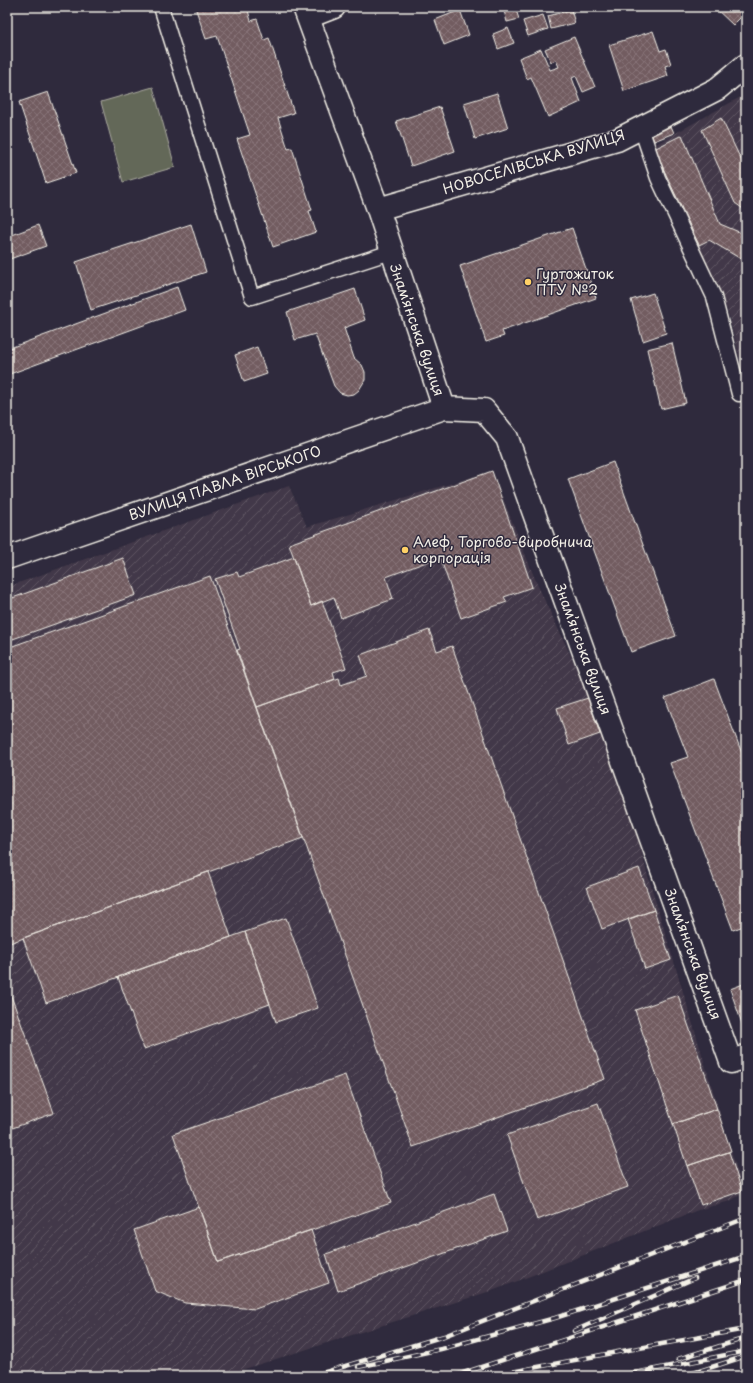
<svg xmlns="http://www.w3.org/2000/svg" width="753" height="1383" viewBox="0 0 753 1383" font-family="'Playpen Sans',sans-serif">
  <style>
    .industrial { fill: url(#industrial-furrows) }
    .green { fill: #636759; stroke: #acaca0 }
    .building { fill: url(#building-cross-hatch); stroke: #f4f1e8 }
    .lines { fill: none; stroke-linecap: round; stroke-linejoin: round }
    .service-casing { stroke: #f4f1e8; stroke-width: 17 }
    .minor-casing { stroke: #f4f1e8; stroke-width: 25 }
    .service { stroke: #2f2a3d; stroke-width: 14 }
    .minor { stroke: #2f2a3d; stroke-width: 22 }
    .rail-casing { stroke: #f4f1e8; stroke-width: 4.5 }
    .rail { stroke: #2f2a3d; stroke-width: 3; stroke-dasharray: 9; stroke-linecap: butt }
    .poi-dot { fill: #ffd166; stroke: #2f2a3d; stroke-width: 1.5 }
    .labels { text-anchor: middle; stroke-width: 3; stroke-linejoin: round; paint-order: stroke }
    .street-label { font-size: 14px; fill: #f4f1e8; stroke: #2f2a3d }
    .poi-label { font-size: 14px; fill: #f4f1e8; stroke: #2f2a3d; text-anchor: start }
  </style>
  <defs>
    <pattern id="industrial-furrows" width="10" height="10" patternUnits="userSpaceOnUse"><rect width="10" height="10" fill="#433948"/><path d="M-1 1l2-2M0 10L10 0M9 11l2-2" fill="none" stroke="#5f5662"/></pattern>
    <pattern id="building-cross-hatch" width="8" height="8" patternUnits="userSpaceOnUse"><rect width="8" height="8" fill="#725b61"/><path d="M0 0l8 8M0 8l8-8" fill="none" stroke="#877378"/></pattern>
  </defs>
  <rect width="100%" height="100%" fill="#2f2a3d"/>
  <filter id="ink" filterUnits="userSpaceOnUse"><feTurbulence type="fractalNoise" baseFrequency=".025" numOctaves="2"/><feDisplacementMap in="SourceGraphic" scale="8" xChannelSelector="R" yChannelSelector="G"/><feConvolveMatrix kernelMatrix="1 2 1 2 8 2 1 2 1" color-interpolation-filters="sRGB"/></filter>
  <g filter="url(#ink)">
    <path class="industrial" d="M746,94V382L727,309L649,148Z
      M492,471L537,584L586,688L631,811L647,873L744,1193L730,1201L698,1210L497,1289L222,1376H7V587L289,486L307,527Z"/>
    <path class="green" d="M153,87L175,167L123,182L101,102Z"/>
    <path class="building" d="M195,7H247L251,21L257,19L264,40L269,38L294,113L278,118L288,149L292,148L312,210L309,211L316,232L273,247L237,139L250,135L217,36L206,39Z
      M503,7H515L519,19L507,22Z
      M714,7H746V12L733,25Z
      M460,10L469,35L444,45L435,20Z
      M571,10L575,23L551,29L548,16Z
      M543,15L548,29L528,36L523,21Z
      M508,28L514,43L498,49L493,34Z
      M653,31L660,51L666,49L671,64L665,66L668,76L624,91L609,45Z
      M574,37L595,87L583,92L576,76L572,78L581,102L548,117L531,77L527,79L519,58L541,49L550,70L559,67L556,60L551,62L545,49Z
      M48,92L76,173L46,183L19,102Z
      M497,93L508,128L475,139L464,103Z
      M440,107L455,151L411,166L396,121Z
      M721,118L746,170V211L735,203L702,130Z
      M668,119L674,133L654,141L648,128Z
      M682,135L720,224L746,235V262L709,240L699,245L654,149Z
      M191,224L206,272L91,310L76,262Z
      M38,225L46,246L7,260V237Z
      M572,228L596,298L502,331L504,336L486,342L460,266Z
      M177,287L185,310L7,375V349Z
      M355,289L365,320L344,328L354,358L362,365L365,372V380L359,390L354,394L347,395L340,393L334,386L315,334L295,340L287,312Z
      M653,293L666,333L643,341L631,300Z
      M672,343L686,403L661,409L647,349Z
      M257,347L267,374L244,382L235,355Z
      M613,462L676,636L631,652L568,479Z
      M492,471L532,587L504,597L507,602L461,618L440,557L386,577L393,599L341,618L334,597L311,606L289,544Z
      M294,557L311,606L322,601L346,668L333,672L335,679L257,707L237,650L240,649L215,579L237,572L239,577Z
      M123,558L136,595L10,640L7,632V600Z
      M210,576L303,838L7,944V648Z
      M429,630L437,651L452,646L605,1079L413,1147L257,707L339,678L341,685L367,676L360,655Z
      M714,679L746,764V925L733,930L670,763L688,757L665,698Z
      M588,698L600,734L569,745L557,708Z
      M639,868L654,910L602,929L587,887Z
      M208,872L231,937L46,1003L23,938Z
      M654,910L671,960L645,969L628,919Z
      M286,918L318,1008L276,1022L245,932Z
      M245,932L270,1004L144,1049L118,977Z
      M746,983V1035L730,989Z
      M7,985L54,1113L7,1130Z
      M678,995L717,1109L673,1124L635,1010Z
      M345,1075L391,1203L218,1262L173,1134Z
      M598,1103L628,1187L537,1220L507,1135Z
      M717,1109L731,1151L687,1166L673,1124Z
      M729,1152L742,1191L701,1205L687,1166Z
      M494,1194L507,1231L338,1291L326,1254Z
      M199,1207L218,1262L311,1230L329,1283L255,1309L185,1303L155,1291L134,1230Z"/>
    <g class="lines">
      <g class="service-casing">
        <path id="service" d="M161,7L252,297L391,252
          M641,128L658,178L714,297L739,394"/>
      </g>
      <g class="minor-casing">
        <path id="minor" d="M304,7L378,209L444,408L484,410L507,438L731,1062L746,1056
          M308,17L334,7
          M378,209L617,140L717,89L746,65
          M7,558L444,408"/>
      </g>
      <use href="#service" class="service"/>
      <use href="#minor" class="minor"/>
      <g class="rail-casing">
        <path id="rail" d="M574,1331L695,1278
          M678,1359L746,1338
          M358,1367L441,1349L555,1318L746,1256
          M316,1375L444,1336L746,1218
          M454,1376L746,1280
          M490,1376L628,1350L746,1329
          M620,1376L746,1351
          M684,1376L746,1356"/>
      </g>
      <use href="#rail" class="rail"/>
    </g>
  </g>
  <g class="poi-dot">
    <circle cx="528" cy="282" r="4"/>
    <circle cx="405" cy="550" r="4"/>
  </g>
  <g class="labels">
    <g class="street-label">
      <text transform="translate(534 162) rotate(-17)" y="5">НОВОСЕЛІВСЬКА ВУЛИЦЯ</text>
      <text transform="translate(417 330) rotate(71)" y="5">Знамʼянська вулиця</text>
      <text transform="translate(225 483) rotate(-19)" y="5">ВУЛИЦЯ ПАВЛА ВІРСЬКОГО</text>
      <text transform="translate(583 649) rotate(70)" y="5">Знамʼянська вулиця</text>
      <text transform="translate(693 954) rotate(70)" y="5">Знамʼянська вулиця</text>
    </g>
    <g class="poi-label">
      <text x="536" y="279">Гуртожиток<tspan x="536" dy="16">ПТУ №2</tspan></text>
      <text x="413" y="547">Алеф, Торгово-виробнича<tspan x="413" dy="16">корпорація</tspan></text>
    </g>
  </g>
  <rect width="753" height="1383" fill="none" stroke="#2f2a3d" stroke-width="24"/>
  <rect x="12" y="12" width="729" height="1359" fill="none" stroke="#f4f1e8" stroke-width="1.5" filter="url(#ink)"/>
</svg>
